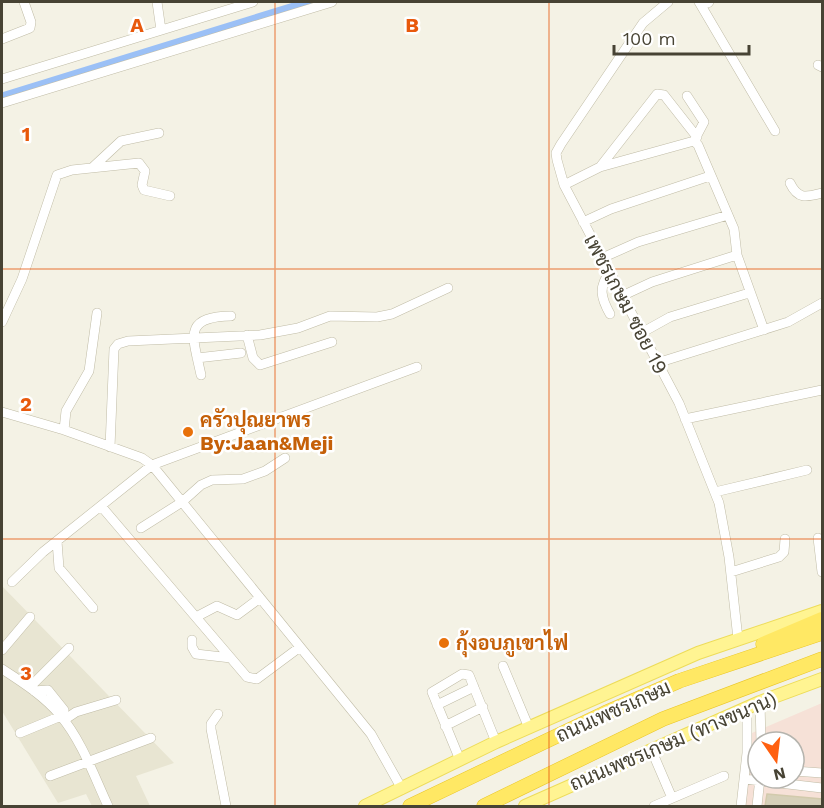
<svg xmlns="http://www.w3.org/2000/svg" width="824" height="808" viewBox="0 0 824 808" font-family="'Work Sans',Sarabun,sans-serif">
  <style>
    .residential { fill: #e8e5d2 }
    .medical { fill: #f6e1d7; fill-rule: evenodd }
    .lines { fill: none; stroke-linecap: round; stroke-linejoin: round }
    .canal { stroke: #9bc0f6; stroke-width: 9 }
    .building { fill: #d6d0b9; stroke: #d2caac; stroke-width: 1.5 }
    .minor-casing { stroke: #c0bca6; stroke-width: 10 }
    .major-casing { stroke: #eddc59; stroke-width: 14 }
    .highway-casing { stroke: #eac628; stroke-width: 15 }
    .minor { stroke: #fff; stroke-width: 9 }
    .major { stroke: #fff492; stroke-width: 12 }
    .highway { stroke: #ffe864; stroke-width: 14 }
    .grid { fill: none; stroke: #e8590c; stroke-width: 1.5; stroke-opacity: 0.55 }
    .food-dot { fill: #e8710a; stroke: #fff; stroke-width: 2 }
    .labels { text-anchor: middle; stroke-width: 5; stroke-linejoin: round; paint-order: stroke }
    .street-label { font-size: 20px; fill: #474334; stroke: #fff }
    .food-label { font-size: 20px; font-weight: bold; fill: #c56008; stroke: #fff; text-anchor: start }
    .grid-label { font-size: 20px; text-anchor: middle; font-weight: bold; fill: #e8590c; stroke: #fff; stroke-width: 5; stroke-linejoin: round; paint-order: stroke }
  </style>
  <rect width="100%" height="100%" fill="#f4f2e5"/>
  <path class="residential" d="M2,586L174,763L136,776L150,806H92L86,794L58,803L2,711Z"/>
  <path class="medical" d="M822,703V806H745L752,733ZM758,742H794V778H758Z"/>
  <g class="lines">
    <path class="canal" d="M2,97L310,2"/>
  </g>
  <path class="building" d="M767,794L822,799V806H765Z"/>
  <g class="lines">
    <g class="minor-casing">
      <path id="minor" d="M157,2L161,30
        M668,2L643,23L561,144L556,153L557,160L564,185L679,403L719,503L729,557L738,639
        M699,2L775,131
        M708,3L709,2
        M2,39L30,28L31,22L24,2
        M818,65L822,67
        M2,79L253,2
        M687,96L704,122L694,141
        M2,103L332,2
        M93,167L121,141L159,133
        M600,167L657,94L664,95L697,137
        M790,183C798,200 807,197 822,193
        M564,185L600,167L694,141L698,145L734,229L737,255L764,330
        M583,222L611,209L710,176
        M602,258L638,242L728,215
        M624,295L652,282L737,255
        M610,314C601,298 598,287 610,272
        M2,322L22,279L57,175L72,170L139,163L145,171L142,185L144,190L170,196
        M643,332L670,317L749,293
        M247,335L253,358L260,365L332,342
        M197,358L241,353
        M657,363L788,322L822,303
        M201,375C193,337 182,317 231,316
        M2,412L64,430L142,458L152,465L371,734L402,789
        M685,419L822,390
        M64,430L66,411L89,371L97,313
        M110,447L114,349L118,344L128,341L260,335L298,328L330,316L377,317L392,314L448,288
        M715,492L807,470
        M101,506L247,677L257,679L300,647
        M141,528L182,502L201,485L212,480L243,479L265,471L285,458
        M818,538L822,572
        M57,541L59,568L93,608
        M731,572L779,557L784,552L785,539
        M12,582L43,552L152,465L417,367
        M196,617L217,606L237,615L260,598
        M192,640V647L196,654L231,658
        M2,650L30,617
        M503,666L529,728
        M2,669C22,682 44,696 60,715C82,741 94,776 108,806
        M30,687L69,648
        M760,702L761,742
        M437,705L474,687
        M218,714L211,724V729L226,806
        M64,720L76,712L116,700
        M445,726L483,707
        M20,733L61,716L64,710L48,690L34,691
        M651,749L672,798
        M460,760L432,692L462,674L469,675L496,742
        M794,771L822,773
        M50,776L151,738
        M744,779L822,788
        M654,806L724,776
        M741,806L747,753V709
        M757,806L760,778"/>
    </g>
    <g class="major-casing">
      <path id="major" d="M365,806L496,742L698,653L822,611
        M525,806L760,702L822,679"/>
    </g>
    <g class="highway-casing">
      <path id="highway" d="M763,644L822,619
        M410,806L605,713L679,681L822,633
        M484,806L663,719L822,659"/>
    </g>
    <use href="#minor" class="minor"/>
    <use href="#major" class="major"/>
    <use href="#highway" class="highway"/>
  </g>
  <path class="grid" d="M275,2V806M549,2V806M2,269H822M2,539H822"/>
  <g class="food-dot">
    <circle cx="188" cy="432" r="6"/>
    <circle cx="444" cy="643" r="6"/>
  </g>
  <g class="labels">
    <g class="street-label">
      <text transform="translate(626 304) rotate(62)" y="7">เพชรเกษม ซอย 19</text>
      <text transform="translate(613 711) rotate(-24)" y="7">ถนนเพชรเกษม</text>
      <text transform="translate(673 741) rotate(-23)" y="7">ถนนเพชรเกษม (ทางขนาน)</text>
    </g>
    <g class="food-label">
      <text x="200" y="427">ครัวปุณยาพร<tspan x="200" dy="23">By:Jaan&amp;Meji</tspan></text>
      <text x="456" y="650">กุ้งอบภูเขาไฟ</text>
    </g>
  </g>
  <g class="grid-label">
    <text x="137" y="32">A</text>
    <text x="412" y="32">B</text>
    <text x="26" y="141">1</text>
    <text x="26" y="411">2</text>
    <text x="26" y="680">3</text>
  </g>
  <rect width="824" height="808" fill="none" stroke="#474334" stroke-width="6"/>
  <g transform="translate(776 760) rotate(166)"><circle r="28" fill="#ffffff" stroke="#b5b4ae" stroke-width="1.5"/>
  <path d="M0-4.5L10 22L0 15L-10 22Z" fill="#ff6010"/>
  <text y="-9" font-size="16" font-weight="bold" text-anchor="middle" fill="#474334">N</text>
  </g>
  <path d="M614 45v9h135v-9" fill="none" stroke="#474334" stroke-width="3"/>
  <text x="623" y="45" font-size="18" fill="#474334" stroke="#ffffff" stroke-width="4.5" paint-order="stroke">100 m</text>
</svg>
